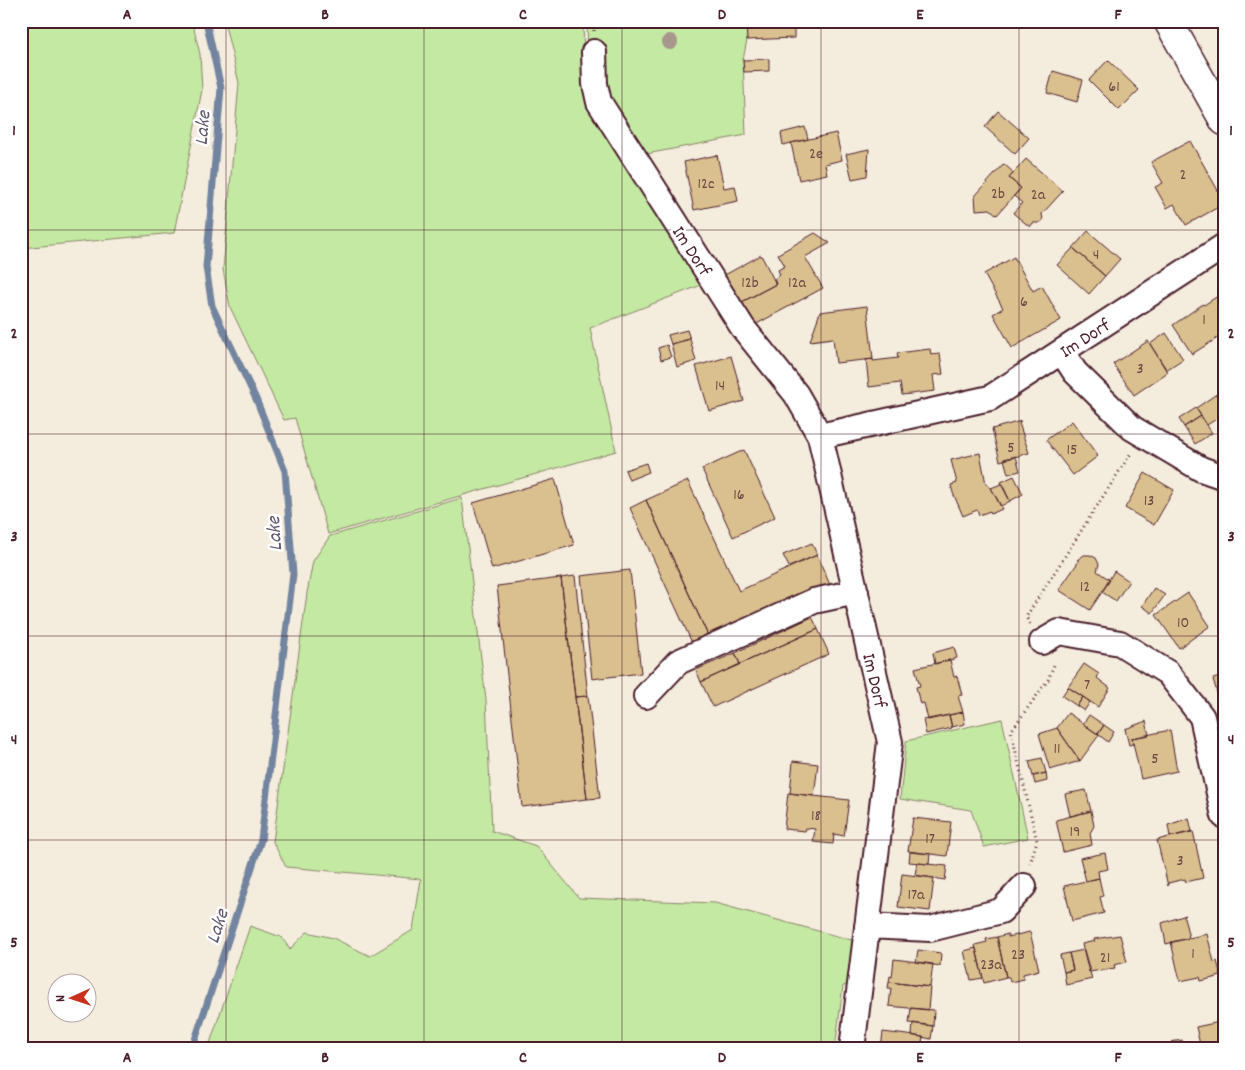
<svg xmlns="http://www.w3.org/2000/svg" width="1245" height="1070" viewBox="0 0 1245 1070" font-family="Dekko,sans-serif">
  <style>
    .green { fill: #c4e9a3; stroke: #878467 }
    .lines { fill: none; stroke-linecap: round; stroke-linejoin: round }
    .stream { stroke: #72849f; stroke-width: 7 }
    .building { fill: #dabf8f; stroke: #4a1f2b }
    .minor-casing { stroke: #4a1f2b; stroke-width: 28 }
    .major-casing { stroke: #4a1f2b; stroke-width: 31 }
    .path { stroke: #4a1f2b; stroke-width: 3; stroke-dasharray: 1 4; stroke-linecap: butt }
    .minor { stroke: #fff; stroke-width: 24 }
    .major { stroke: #fff; stroke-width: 28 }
    .tree { fill: #a7978c }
    .grid { fill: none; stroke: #4a1f2b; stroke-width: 1; stroke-opacity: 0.55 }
    .labels { text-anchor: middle; stroke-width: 5; stroke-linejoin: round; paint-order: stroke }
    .number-label { font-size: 16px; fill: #6e4744 }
    .street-label { font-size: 19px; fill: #4a1f2b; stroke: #fff }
    .water-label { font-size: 20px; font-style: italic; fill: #615a6f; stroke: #fff }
    .neatline { fill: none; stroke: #4a1f2b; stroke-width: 2 }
    .grid-label { font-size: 16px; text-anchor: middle; font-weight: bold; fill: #4a1f2b }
  </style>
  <rect width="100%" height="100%" fill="#f4ecdd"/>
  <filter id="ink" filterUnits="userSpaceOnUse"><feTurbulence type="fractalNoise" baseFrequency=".02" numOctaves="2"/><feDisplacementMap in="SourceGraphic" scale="10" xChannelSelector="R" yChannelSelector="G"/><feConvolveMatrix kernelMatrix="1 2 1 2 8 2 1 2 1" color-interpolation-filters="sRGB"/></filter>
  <g filter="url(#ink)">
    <path class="green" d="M21,21H192L200,54L202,90L174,233L21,248Z
      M224,21H583L585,99L704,284L590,328L616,451L328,534L295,418L284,420L230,307L223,269L239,83Z
      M587,21H746L747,40L743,60L746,135L641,155L588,59Z
      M462,498L486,700L492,831L536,846L579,898L715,903L855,941L849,985L843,986L835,1049H208L250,926L281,937L290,949L307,932L333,938L370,956L413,930L421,879L286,867L273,842L307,593L313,561L330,536Z
      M1002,719L1028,838L984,847L971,810L900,799L906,741Z"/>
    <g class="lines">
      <path class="stream" d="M192,1049L261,840L293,574L285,471L256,399L212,306L206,267L221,88L206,21"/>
    </g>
    <path class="building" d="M746,21H794V38L747,40Z
      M1215,21H1224V46Z
      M769,59V71L744,72L743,60Z
      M1108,60L1139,90L1119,110L1089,80Z
      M1053,71L1083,80L1077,102L1047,93Z
      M998,111L1029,138L1015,154L985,127Z
      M805,127L808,139L783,145L781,133Z
      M836,133L842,160L825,164L827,174L799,180L791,143Z
      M1190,141L1224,201V204L1186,225L1174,204L1167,208L1155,187L1163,183L1151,162Z
      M869,149L867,176L852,179L846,154Z
      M717,155L724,188L735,186L738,201L694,210L684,162Z
      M1026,159L1063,191L1042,214L1043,220L1039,223H1033L1030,227L1013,213L1022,203L1014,196L1021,188L1009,178Z
      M1004,164L1014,173L1009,178L1021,188L997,215L990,209L976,210L975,196Z
      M1088,231L1120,259L1105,276L1073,248Z
      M815,233L830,243L805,257L823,288L751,327L738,304L776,284L774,279L780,275L778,270L785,266L778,254Z
      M1073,248L1105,276L1089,294L1057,265Z
      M761,255L776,284L738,304L723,276Z
      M1014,257L1033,291L1042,286L1061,320L1012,348L993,314L1003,308L984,274Z
      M1224,292V334L1192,354L1173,325L1203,304L1204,305Z
      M867,306L873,359L836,363L833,338L810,341L820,312Z
      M687,330L690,339L671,344L668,335Z
      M1166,333L1183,359L1166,370L1150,344Z
      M690,339L696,361L677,367L671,344Z
      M1148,341L1168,372L1134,395L1113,364Z
      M667,345L671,357L661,360L658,348Z
      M930,349L931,355L940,354L943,374L933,375L935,391L902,395L900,383L869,387L866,360L873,359V361L898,358L897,353Z
      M731,356L744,401L709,411L696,366Z
      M1221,391L1224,395V414L1207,425L1196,408Z
      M1196,408L1201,416L1184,427L1179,419Z
      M1201,416L1212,433L1195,444L1184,427Z
      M1021,421L1019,423L1029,453L1000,461L992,429Z
      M1072,421L1098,456L1073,475L1046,440Z
      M744,450L775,517L733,537L702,469Z
      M980,453L986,484L991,488L1002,509L991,514L990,511L979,515L977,510L963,516L953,493L951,485L957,483L951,460Z
      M1016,456L1020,471L1008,474L1004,459Z
      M646,463L649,472L629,480L625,470Z
      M1145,473L1174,490L1154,525L1125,508Z
      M1014,476L1023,494L1010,501L1001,482Z
      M555,479L574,545L492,569L473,503Z
      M688,481L739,591L817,555L830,585L710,640L646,500Z
      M1001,484L1010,501L1001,506L991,488Z
      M646,500L710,640L694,647L630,508Z
      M812,543L817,555L789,567L783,555Z
      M1084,555H1090L1096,558L1099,564L1097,571L1110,580L1090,610L1059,590L1079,561L1077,560Z
      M630,570L641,673L592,679L581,576Z
      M1114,571L1129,581L1116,601L1102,592Z
      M575,576L588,696L575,697L561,578Z
      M561,578L587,799L522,807L497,586Z
      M1154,588L1165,595L1152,613L1142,606Z
      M1188,593L1210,626L1179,648L1156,615Z
      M812,617L818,629L740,664L735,653Z
      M818,629L829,654L713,707L701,682Z
      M954,647L957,658L935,664L933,653Z
      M735,653L740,664L701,682L696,670Z
      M950,660L954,677L957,676L962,695L958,696L963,712L928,720L924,703L920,704L916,687L920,686L915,668Z
      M1084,664L1099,674L1097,678L1110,688L1098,707L1068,687Z
      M1224,676V690L1217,693L1213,679Z
      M1068,687L1083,697L1077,706L1062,696Z
      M588,696L600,798L587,799L575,697Z
      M1083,697L1090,702L1084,711L1077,706Z
      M963,712L965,724L952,727L949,715Z
      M1068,713L1099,735L1080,761L1057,728Z
      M949,715L952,728L926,734L923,720Z
      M1089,715L1104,725L1098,734L1083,724Z
      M1146,721L1149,735L1132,738L1133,744L1129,745L1125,729Z
      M1104,725L1114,732L1108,742L1098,734Z
      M1057,728L1080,761L1050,770L1039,734Z
      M1170,730L1177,771L1141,779L1132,738Z
      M1042,758L1046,773L1033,776L1029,761Z
      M793,761L818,764L814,796L790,793Z
      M1046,773L1047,781L1035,784L1033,776Z
      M1086,790L1091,811L1070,816L1065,794Z
      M788,793L849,800L844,836L834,834L833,844L813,842L815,829L806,828L805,831L784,829Z
      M1091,811L1094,826L1090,833L1092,845L1063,852L1056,820Z
      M913,818L951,822L947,856L908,851Z
      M1189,818L1192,832L1170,837L1168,825Z
      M1193,831L1203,878L1186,882L1185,879L1168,883V886L1157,840Z
      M910,852L930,854L929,864L909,862Z
      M1105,853L1108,869L1098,871L1099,878L1086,881L1080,858Z
      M917,863L947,866L945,880L915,875Z
      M902,874L934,878L930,911L898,907Z
      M1099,878L1103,896L1100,897L1104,913L1072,921L1064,886Z
      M1186,915L1184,917L1189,938L1166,944L1162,923Z
      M1030,932L1039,970L1023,974L1024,979L1010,982L1009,977H1006L997,937L1008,934V937Z
      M1207,934L1214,962L1217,961L1221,976L1201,981L1200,977L1180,981L1171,942Z
      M1120,935L1127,962L1114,965L1115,968L1089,972L1082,944L1095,941L1094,939Z
      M997,937L1006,977L984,983L975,945L987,942L986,939Z
      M976,948L983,978L971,980L964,951Z
      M918,950L941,953L940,966L916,962Z
      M1084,950L1092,979L1066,985L1064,972L1073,970L1069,953Z
      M1069,953L1073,970L1064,972L1060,955Z
      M894,959L933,964L930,987L889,982L890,976L892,977Z
      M889,982L930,987L928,1010L889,1006L891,988H888Z
      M911,1008L934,1010L933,1026L909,1023Z
      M1224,1021V1049H1201L1196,1027Z
      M913,1023L933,1026L931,1039L912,1035Z
      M883,1032L923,1037L921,1049L881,1048Z
      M1182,1040L1184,1049H1173L1171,1042Z"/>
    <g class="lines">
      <g class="minor-casing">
        <path id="minor" d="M594,52L595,84L599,102L743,328L796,394L820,436L890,742L852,1049
          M1062,352L1075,372L1132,428L1201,469L1224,477
          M820,436L990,398L1224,246
          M1042,642L1059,632L1120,643L1168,673L1202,717L1224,816
          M646,696L678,662L814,601L856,592
          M867,926L930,929L1001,911L1024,886"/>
      </g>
      <g class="major-casing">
        <path id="major" d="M1168,21L1224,121"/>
      </g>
      <path class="path" d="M594,31V21
        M1030,624L1026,617L1131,453
        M1030,864L1037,841L1011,731L1048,680L1054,665L1052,662"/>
      <use href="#minor" class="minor"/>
      <use href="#major" class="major"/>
    </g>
    <circle class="tree" cx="670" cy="42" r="8"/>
  </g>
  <path class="grid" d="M226,21V1049M424,21V1049M622,21V1049M821,21V1049M1019,21V1049M21,230H1224M21,434H1224M21,636H1224M21,840H1224"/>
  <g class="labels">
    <g class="number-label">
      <text x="1114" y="91">61</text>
      <text x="816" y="158">2e</text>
      <text x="1183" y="179">2</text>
      <text x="706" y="188">12c</text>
      <text x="998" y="198">2b</text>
      <text x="1038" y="199">2a</text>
      <text x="1096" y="259">4</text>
      <text x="750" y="287">12b</text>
      <text x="797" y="287">12a</text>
      <text x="1024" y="306">6</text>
      <text x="1204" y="324">1</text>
      <text x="1140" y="373">3</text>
      <text x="720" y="390">14</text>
      <text x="1011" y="452">5</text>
      <text x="1072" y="454">15</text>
      <text x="739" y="499">16</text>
      <text x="1149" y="505">13</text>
      <text x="1085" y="591">12</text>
      <text x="1183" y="627">10</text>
      <text x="1087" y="689">7</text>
      <text x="1057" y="753">11</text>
      <text x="1155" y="763">5</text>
      <text x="816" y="820">18</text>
      <text x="1075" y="836">19</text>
      <text x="930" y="843">17</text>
      <text x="1180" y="865">3</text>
      <text x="916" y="899">17a</text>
      <text x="1193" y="958">1</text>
      <text x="1018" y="959">23</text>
      <text x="1105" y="962">21</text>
      <text x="991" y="969">23a</text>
    </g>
    <g class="street-label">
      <text transform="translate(693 250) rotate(57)" y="7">Im Dorf</text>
      <text transform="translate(1084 337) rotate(-33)" y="7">Im Dorf</text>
      <text transform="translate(876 680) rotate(77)" y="7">Im Dorf</text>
    </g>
    <g class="water-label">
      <text transform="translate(201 128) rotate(-85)" y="7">Lake</text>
      <text transform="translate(273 534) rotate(-94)" y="7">Lake</text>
      <text transform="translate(216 926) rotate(-72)" y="7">Lake</text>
    </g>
  </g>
  <rect width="1245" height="1070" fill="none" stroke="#fff" stroke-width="55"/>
  <g transform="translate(72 998) rotate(267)"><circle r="24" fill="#ffffff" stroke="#b7a5aa"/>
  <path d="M0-4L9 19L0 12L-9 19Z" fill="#c8321e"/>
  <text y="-8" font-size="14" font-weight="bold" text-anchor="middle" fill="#4a1f2b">N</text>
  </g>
  <rect x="28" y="28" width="1190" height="1014" class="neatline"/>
  <g class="grid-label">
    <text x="127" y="19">A</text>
    <text x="325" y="19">B</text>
    <text x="523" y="19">C</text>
    <text x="722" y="19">D</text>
    <text x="920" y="19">E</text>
    <text x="1118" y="19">F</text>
    <text x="14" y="135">1</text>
    <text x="1231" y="135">1</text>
    <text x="14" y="338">2</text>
    <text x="1231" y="338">2</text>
    <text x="14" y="541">3</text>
    <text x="1231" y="541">3</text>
    <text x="14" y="744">4</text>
    <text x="1231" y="744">4</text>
    <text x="14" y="947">5</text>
    <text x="1231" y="947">5</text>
    <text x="127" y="1062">A</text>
    <text x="325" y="1062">B</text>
    <text x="523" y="1062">C</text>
    <text x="722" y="1062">D</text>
    <text x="920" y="1062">E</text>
    <text x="1118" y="1062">F</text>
  </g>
</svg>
